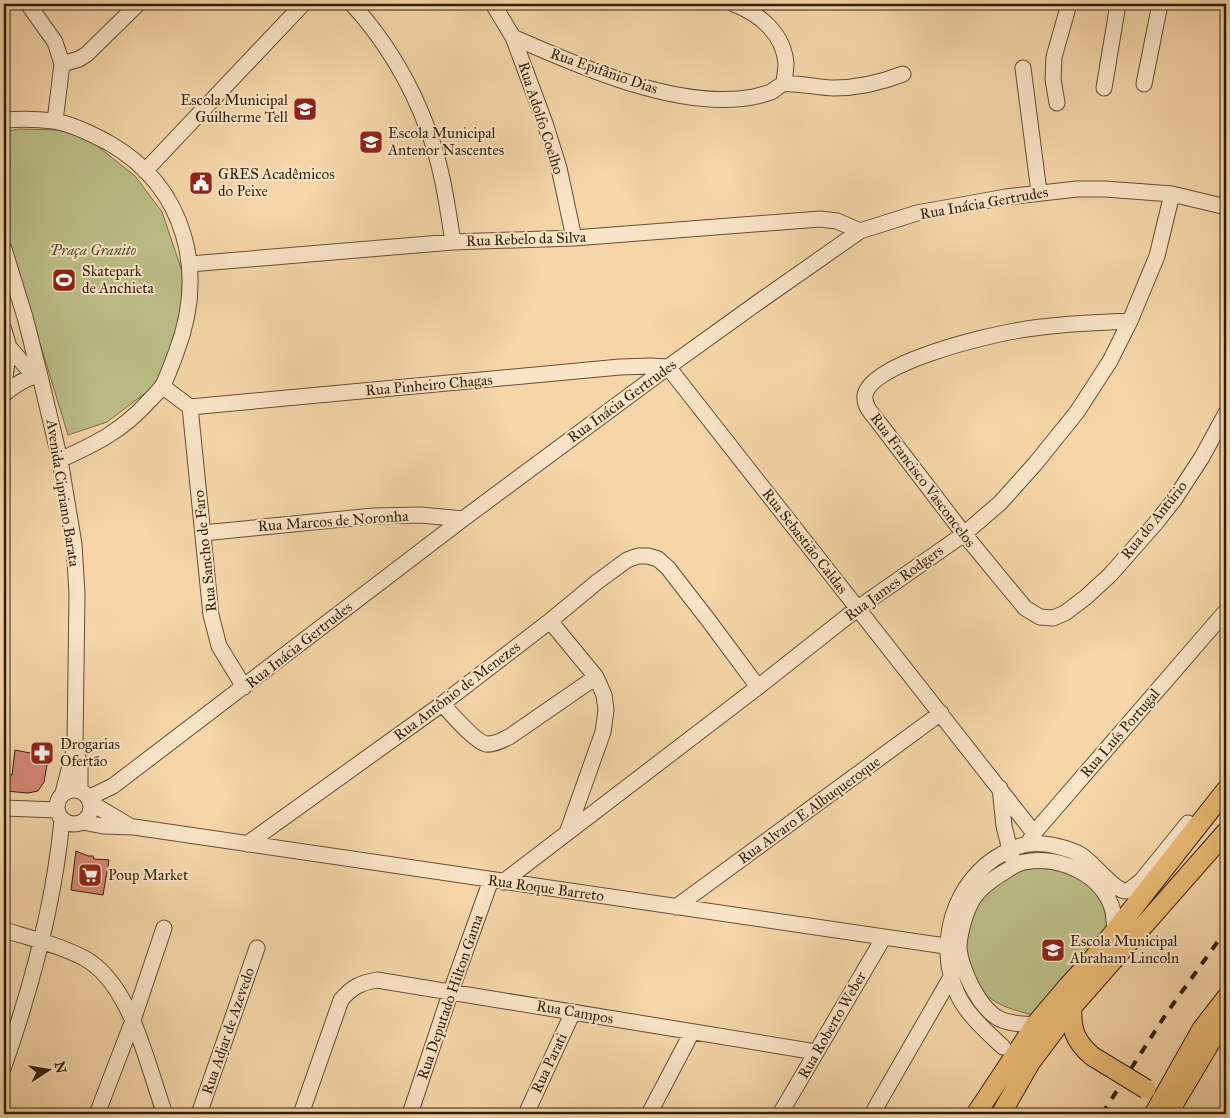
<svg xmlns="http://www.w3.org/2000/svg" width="1230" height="1118" viewBox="0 0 1230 1118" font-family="'IM FELL Great Primer',serif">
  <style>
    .green { fill: #bcbe88; stroke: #766e48 }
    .building { fill: #d88878; stroke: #2f1f09 }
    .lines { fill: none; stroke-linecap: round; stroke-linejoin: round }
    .minor-casing { stroke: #614d31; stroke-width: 17 }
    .major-casing { stroke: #2f1f09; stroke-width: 21 }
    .minor { stroke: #f9e4c7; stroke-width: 15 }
    .major { stroke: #ebbb74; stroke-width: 19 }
    .rail { stroke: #2f1f09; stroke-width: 4; stroke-dasharray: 9 9; stroke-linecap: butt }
    .major-bridge-casing { stroke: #2f1f09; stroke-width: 21; stroke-linecap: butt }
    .major-bridge { stroke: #ebbb74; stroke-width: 19 }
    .labels { text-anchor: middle; stroke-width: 4; stroke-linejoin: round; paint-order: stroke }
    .street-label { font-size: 15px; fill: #2f1f09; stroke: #f9e4c7 }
    .poi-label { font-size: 15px; fill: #2f1f09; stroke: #f9e4c7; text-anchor: start }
    .park-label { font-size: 15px; font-style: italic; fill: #594f2f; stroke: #f9e4c7 }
  </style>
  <rect width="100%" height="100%" fill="#f6d6a9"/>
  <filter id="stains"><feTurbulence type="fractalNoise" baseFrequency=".004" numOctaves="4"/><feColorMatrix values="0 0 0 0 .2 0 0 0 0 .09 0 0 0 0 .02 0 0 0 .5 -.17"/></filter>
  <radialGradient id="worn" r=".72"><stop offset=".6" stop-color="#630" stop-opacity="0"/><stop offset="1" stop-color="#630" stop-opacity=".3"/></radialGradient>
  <path class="green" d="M19,129L58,130L86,137L135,176L162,212L183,274L180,329L156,385L107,422L68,435L32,317L4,233V132Z
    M1036,868C1072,869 1105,886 1107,926L1032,1015C1015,1010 997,1006 984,993C975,982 964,957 965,943C966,927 979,899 991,888C1003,877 1020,870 1036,868Z"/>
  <path class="building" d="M37,743L49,745L47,765L34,761Z
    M15,750L35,754L34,761L47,765L44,782L38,791L28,793L5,791L8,774L12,775Z
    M76,851L88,856H93L94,859L109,860L103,895L71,890Z"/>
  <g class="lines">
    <g class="minor-casing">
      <path id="minor" d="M28,4L55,42L62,64
        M352,4C385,40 411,84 428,130C442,166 447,204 453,242
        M493,4L513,37L545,123L559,168L574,238
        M734,4C760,14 784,34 786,64C786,70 784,78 784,84
        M513,37C578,66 680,111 753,97C758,96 765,94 771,92C775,90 779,85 784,84C793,82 821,88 833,88C857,88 880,83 903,74
        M1023,68L1039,192
        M1144,84L1160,4
        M1104,88L1118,4
        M1057,103L1053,79L1054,57L1069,4
        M4,120C20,119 37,119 53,121C70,123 94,135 109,143C187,188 207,273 176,353C172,364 168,375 163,385C159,391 153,397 148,402C122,431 95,444 60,460
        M55,121L62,64L79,59L87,54L138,4
        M145,171L303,4
        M4,249L25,317L40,376L60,460L74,544L77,594L75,744L80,767V791
        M190,264L453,242L574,238L820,219L837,221L860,231
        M1130,321C1092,323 1053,324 1015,331C986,336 871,363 865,395C864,405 870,412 876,419L964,534L1025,608L1040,617L1053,618L1065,613L1086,597L1110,575L1155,524L1174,500L1202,457L1226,413
        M4,330L9,347L4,385
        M9,347L34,376
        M162,386L190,407
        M4,394C14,386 27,376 40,376
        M190,407L620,367L651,366L668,367L1034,833
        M190,407L211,615L219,646L244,687
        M203,533L373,516L421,515L463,519
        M550,621L596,677L604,695L606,710L603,732L567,833
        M442,704C451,713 475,742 486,744C494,745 502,740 509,737L596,677
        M1000,788L1004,826L1012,858
        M57 807a17 17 0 1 1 34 0a17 17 0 1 1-34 0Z
        M63,793L74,750
        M88,798L113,786L463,519L668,367L760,301L860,231L917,213L1006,197L1077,189H1105L1172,194L1226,207
        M91,803L130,826
        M4,808L57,810
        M83,822L103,826L134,827L959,948
        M1029,842L1034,833L1226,611
        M247,844L442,704L550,621L597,582L627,560L638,556H648L658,559L668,568L709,621L758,687
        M503,882L758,687L858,608L964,534L1000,503L1035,464L1077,412L1110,361L1130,321L1157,256L1172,194
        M676,907L941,713
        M4,930C30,938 59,945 84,958C132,984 147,1066 165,1114
        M1035,1025C1024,1024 1008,1024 998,1018C986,1011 976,995 970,983C965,972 959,958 959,946C960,931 966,909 975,896C982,887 991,880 1001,874C1008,870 1016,863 1024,862C1059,855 1103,874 1113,911C1114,917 1114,924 1115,930
        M1003,1047C987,1032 966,1014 957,993C935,944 954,880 1002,854C1010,850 1021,844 1030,844C1044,842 1069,848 1081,855C1094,863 1115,893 1128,891L1141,881L1188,823
        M4,1066C32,986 54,904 62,820
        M97,1114L132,1023L164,928
        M199,1114L257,948
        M301,1114L341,1000C352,987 360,983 377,980L816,1052
        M410,1114L451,991L491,880
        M526,1114L573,1012
        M649,1114L692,1032
        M780,1114L884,937
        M872,1114L951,977"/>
    </g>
    <g class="major-casing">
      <path id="major" d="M1072,1007C1071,1030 1075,1041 1092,1056
        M1172,1107L1226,1016
        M976,1114L1035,1025L1068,986L1093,959L1226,790
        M1001,1114L1030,1063L1072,1007L1226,832
        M1154,1114L1202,1029L1226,998"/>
    </g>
    <use href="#minor" class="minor"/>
    <use href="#major" class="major"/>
    <path class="rail" d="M1102,1114L1166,1014L1226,930"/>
    <g class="major-bridge-casing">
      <path id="major-bridge" d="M1092,1056L1146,1089"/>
    </g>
    <use href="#major-bridge" class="major-bridge"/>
  </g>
  <defs>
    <g id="school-square" transform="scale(1.25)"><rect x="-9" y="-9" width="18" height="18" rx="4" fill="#8f2418" stroke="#f9e4c7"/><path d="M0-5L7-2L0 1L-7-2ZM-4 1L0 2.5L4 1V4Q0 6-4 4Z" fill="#fff"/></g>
    <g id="civic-square" transform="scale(1.25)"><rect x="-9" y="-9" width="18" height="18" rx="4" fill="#8f2418" stroke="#f9e4c7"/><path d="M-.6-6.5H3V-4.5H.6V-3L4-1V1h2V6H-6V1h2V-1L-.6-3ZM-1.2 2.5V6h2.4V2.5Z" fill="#fff"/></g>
    <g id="stadium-square" transform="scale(1.25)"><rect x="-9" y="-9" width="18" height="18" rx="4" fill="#8f2418" stroke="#f9e4c7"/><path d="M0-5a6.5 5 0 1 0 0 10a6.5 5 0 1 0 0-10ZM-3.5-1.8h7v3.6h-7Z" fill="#fff"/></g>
    <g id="pharmacy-square" transform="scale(1.25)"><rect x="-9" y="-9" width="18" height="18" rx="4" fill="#8f2418" stroke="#f9e4c7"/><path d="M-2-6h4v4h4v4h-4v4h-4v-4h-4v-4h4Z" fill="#fff"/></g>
    <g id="supermarket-square" transform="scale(1.25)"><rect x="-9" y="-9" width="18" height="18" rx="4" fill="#8f2418" stroke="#f9e4c7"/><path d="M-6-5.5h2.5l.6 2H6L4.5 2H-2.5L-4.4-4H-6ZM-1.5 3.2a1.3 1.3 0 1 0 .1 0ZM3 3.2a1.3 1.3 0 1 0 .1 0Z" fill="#fff"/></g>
  </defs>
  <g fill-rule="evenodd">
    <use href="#school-square" x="305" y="109"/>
    <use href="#school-square" x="371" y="142"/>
    <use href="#civic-square" x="201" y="183"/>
    <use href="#stadium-square" x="64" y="280"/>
    <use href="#pharmacy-square" x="42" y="753"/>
    <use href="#supermarket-square" x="90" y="875"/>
    <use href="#school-square" x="1053" y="950"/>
  </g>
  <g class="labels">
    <g class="street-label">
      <text transform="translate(604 71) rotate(19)" y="5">Rua Epifânio Dias</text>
      <text transform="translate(541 118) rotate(72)" y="5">Rua Adolfo Coelho</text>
      <text transform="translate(984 203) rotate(-10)" y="5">Rua Inácia Gertrudes</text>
      <text transform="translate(526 239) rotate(-2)" y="5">Rua Rebelo da Silva</text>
      <text transform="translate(429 385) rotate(-5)" y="5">Rua Pinheiro Chagas</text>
      <text transform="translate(622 401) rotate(-36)" y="5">Rua Inácia Gertrudes</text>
      <text transform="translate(923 480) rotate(53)" y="5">Rua Francisco Vasconcelos</text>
      <text transform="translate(63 493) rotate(81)" y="5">Avenida Cipriano Barata</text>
      <text transform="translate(1154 520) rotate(-51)" y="5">Rua do Antúrio</text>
      <text transform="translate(333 521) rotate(-4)" y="5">Rua Marcos de Noronha</text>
      <text transform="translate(805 541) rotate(52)" y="5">Rua Sebastião Caldas</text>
      <text transform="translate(205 551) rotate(-96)" y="5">Rua Sancho de Faro</text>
      <text transform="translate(894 583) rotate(-36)" y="5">Rua James Rodgers</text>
      <text transform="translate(299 645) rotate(-38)" y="5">Rua Inácia Gertrudes</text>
      <text transform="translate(457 691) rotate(-37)" y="5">Rua Antônio de Menezes</text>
      <text transform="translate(1120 733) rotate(-49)" y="5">Rua Luís Portugal</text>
      <text transform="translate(809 810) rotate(-36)" y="5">Rua Alvaro E Albuqueroque</text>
      <text transform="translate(546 888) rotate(8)" y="5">Rua Roque Barreto</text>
      <text transform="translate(450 997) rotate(-71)" y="5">Rua Deputado Hilton Gama</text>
      <text transform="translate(575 1012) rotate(10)" y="5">Rua Campos</text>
      <text transform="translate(832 1025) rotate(-60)" y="5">Rua Roberto Weber</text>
      <text transform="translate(228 1031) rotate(-71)" y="5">Rua Adjar de Azevedo</text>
      <text transform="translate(549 1063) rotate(-65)" y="5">Rua Parati</text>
    </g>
    <g class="poi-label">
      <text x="288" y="105" text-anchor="end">Escola Municipal<tspan x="288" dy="17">Guilherme Tell</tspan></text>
      <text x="388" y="138">Escola Municipal<tspan x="388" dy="17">Antenor Nascentes</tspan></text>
      <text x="218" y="179">GRES Acadêmicos<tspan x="218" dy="17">do Peixe</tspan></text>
      <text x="82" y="276">Skatepark<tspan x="82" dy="17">de Anchieta</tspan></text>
      <text x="60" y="749">Drogarias<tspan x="60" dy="17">Ofertão</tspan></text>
      <text x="108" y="880">Poup Market</text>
      <text x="1070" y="946">Escola Municipal<tspan x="1070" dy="17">Abraham Lincoln</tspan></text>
    </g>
    <g class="park-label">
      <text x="93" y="255">Praça Granito</text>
    </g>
  </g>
  <rect width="1230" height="1118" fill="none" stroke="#f6d6a9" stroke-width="20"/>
  <rect x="5" y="5" width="1220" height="1108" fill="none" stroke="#2f1f09" stroke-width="2.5"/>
  <rect x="10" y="10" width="1210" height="1098" fill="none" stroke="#2f1f09"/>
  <g transform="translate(48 1070) rotate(78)" stroke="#f9e4c7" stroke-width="4" paint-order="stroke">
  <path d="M0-4L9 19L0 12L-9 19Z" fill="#2f1f09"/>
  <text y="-8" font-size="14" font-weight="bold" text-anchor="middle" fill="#2f1f09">N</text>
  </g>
  <rect width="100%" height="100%" filter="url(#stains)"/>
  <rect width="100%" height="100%" fill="url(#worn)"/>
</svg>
